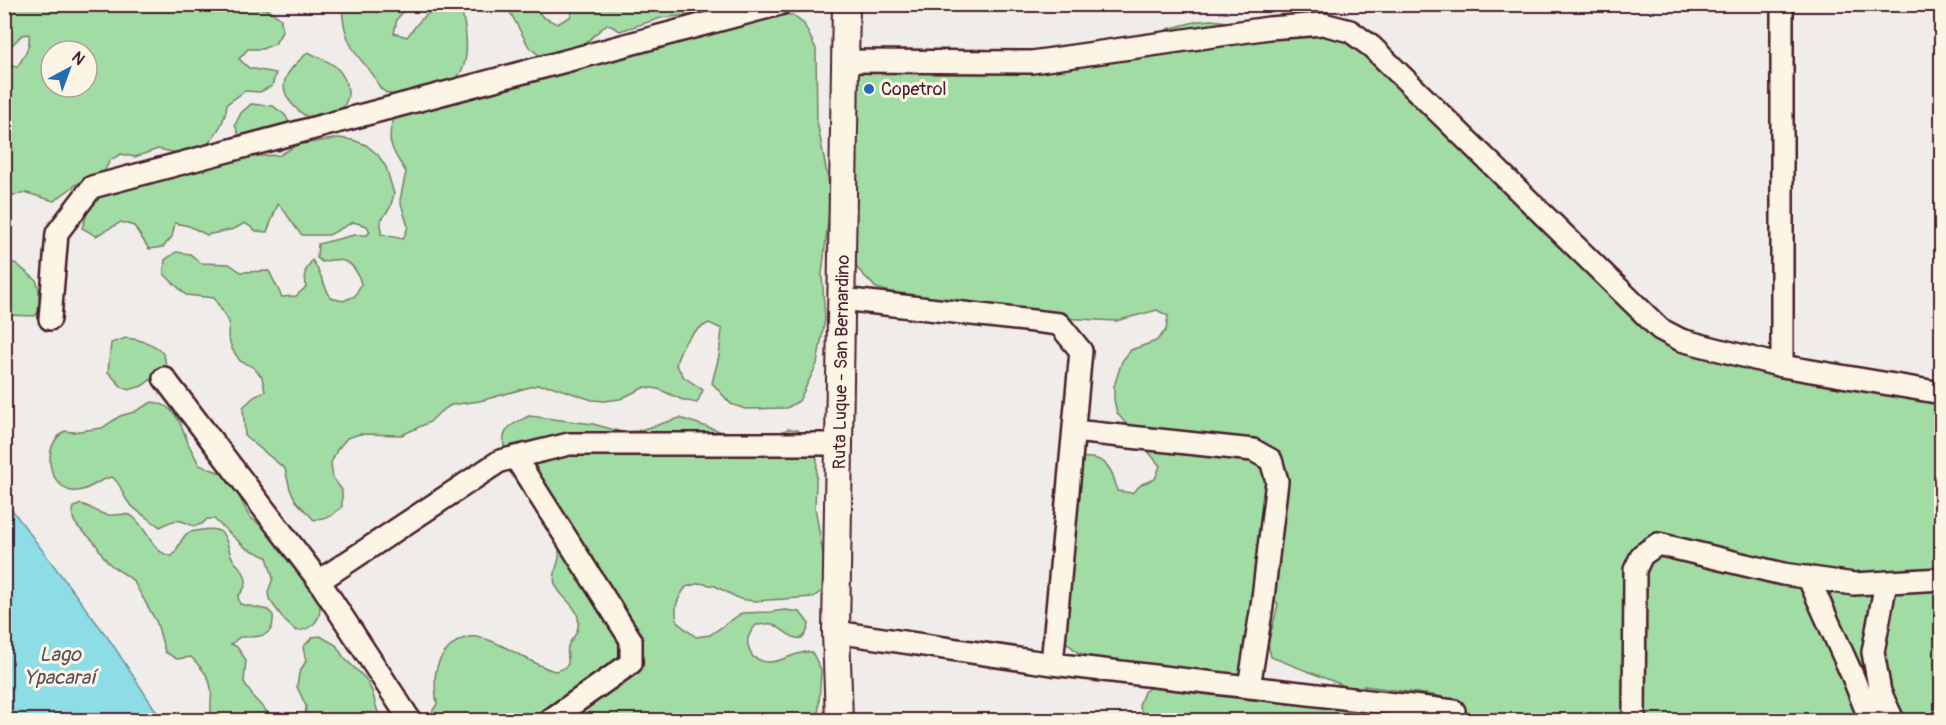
<svg xmlns="http://www.w3.org/2000/svg" width="1946" height="725" viewBox="0 0 1946 725" font-family="Pangolin,sans-serif">
  <style>
    .green { fill: #a0dca3; stroke: #757e67; stroke-width: 1.5; fill-rule: evenodd }
    .water { fill: #8cdde6; stroke: #72919b; stroke-width: 1.5 }
    .lines { fill: none; stroke-linecap: round; stroke-linejoin: round }
    .minor-casing { stroke: #4a1f2b; stroke-width: 26 }
    .major-casing { stroke: #4a1f2b; stroke-width: 30 }
    .minor { stroke: #fcf5e5; stroke-width: 21 }
    .major { stroke: #fcf5e5; stroke-width: 26 }
    .poi-dot { fill: #1f6fb2; stroke: #fcf5e5; stroke-width: 2 }
    .labels { text-anchor: middle; stroke-width: 6; stroke-linejoin: round; paint-order: stroke }
    .poi-label { font-size: 18px; fill: #4a1f2b; stroke: #fcf5e5; text-anchor: start }
    .street-label { font-size: 18px; fill: #4a1f2b; stroke: #fcf5e5 }
    .water-label { font-size: 20px; font-style: italic; fill: #5a4e5a; stroke: #fcf5e5 }
  </style>
  <rect width="100%" height="100%" fill="#f0ece9"/>
  <filter id="ink" filterUnits="userSpaceOnUse"><feTurbulence type="fractalNoise" baseFrequency=".0167" numOctaves="2"/><feDisplacementMap in="SourceGraphic" scale="12" xChannelSelector="R" yChannelSelector="G"/><feConvolveMatrix kernelMatrix="1 2 1 2 8 2 1 2 1" color-interpolation-filters="sRGB"/></filter>
  <g filter="url(#ink)">
    <path class="green" d="M248,4L269,10L281,19L282,32L275,44L262,49H248L239,59L249,68L276,73L272,86L260,92L245,91L227,104C225,125 214,136 201,153L187,155L158,149L135,157L121,154L110,160L104,172L92,180L77,184L54,201L27,193L14,195H5L4,164L7,162C10,150 11,143 5,133V65L17,67C24,57 31,46 29,34L22,35L12,45L5,44V5ZM51,51H87V87H51Z
      M343,5H409L397,19L394,33L407,37C423,16 434,0 462,12C467,34 474,78 444,84C437,86 432,84 425,86C415,89 401,97 390,94C379,91 378,83 373,75C367,66 358,58 353,49C346,37 341,18 343,5Z
      M509,5H531L543,17L557,24L570,17L575,5H755L736,10L661,18L620,31L607,24L581,47L540,56L529,47L509,10Z
      M763,14L792,15L804,24L816,49L817,121L831,195L822,275L825,319L817,364L799,401L787,408L745,409L731,404L712,383L719,356L722,329L709,323C690,332 680,345 676,365L684,377L703,390L697,403L683,400L658,389L645,387L620,399L605,401L592,400L551,386L537,385L480,401L451,405L440,412L430,422L402,435L360,434L347,438L337,450L331,463L333,478L342,490V507L331,516L314,520L296,501L290,489L285,469L245,436L243,407L254,397L265,391L262,377L253,367L240,361L232,349L228,336L229,322L214,298L186,295L164,274L165,260L176,252L190,254L201,263L229,264L241,272L269,271L282,297L296,296L306,287L305,272L312,260C321,272 323,285 331,298L343,301L355,296L361,284C356,262 343,256 322,262L317,258L318,244L354,235H367L370,232L367,226L353,222L329,235H302C292,225 288,213 278,204L267,232L256,231L245,223L234,229L207,235L189,226L175,223L172,237L163,247L149,249L134,226L121,222L96,236L82,228L91,202L101,191L238,157L280,155L297,145L339,138L353,140L366,145L378,155L386,167L394,194L390,208L381,220V234L403,239L408,227L400,200L406,172C391,149 383,137 398,111Z
      M1212,20L1260,26L1307,27L1350,39L1562,246L1593,278L1642,309L1663,329L1760,357L1848,366L1941,396V720H1145L1139,705L1144,692L1155,683L1451,701L1439,696L1365,686L1350,688L1271,657L1268,644L1278,605L1271,594L1250,662L1240,673L1227,678L1104,661L1077,652L1066,642L1058,632L1078,458C1105,455 1113,467 1117,491L1132,493L1142,484L1155,479L1160,466L1117,413L1114,400V386L1122,361L1131,350L1156,341L1166,330L1168,316L1157,310L1116,321L1042,317L930,303L876,288L857,268L853,254L850,92L863,52L878,50L892,52L957,67L1132,50L1168,29L1198,21Z
      M308,52C317,57 329,61 336,67C342,73 348,83 348,92C349,105 334,119 322,120C306,122 284,101 284,85C285,72 299,61 308,52Z
      M251,104L273,106L285,115L292,128V143L280,151H264L240,138L235,125L241,113Z
      M5,263H15L36,280L39,289V311L35,316L5,315Z
      M126,338C143,340 170,346 165,369L142,386L129,390L122,387L108,372L111,343Z
      M152,402C175,404 181,424 188,443C191,450 196,457 199,465L221,473L227,478L236,490L249,516L289,548L319,603C323,619 312,630 296,631L285,621L269,599L268,592L273,578L267,557L246,548L214,519H207L202,524L194,526C178,519 176,518 160,527C151,520 134,510 128,502C121,493 122,484 112,477C98,479 87,493 72,491C68,491 63,487 60,484C45,470 47,442 65,431L72,432L102,428L120,416L134,412Z
      M529,416L593,424L622,432L637,431L680,418L747,440H762L788,429L797,430L813,444L817,460L815,507L826,572L825,589L813,597L754,601L740,599L715,586L700,583L686,587C677,599 673,608 678,623L696,637L710,635L742,613L770,612L785,610L800,612L809,624C803,655 783,627 772,624C768,623 760,625 756,625C746,637 745,643 753,657C757,659 763,662 767,662C783,663 797,650 812,652L821,670L818,720H431L433,710L437,704C434,682 432,664 449,648C454,643 462,638 469,637C493,634 530,665 555,671C576,666 565,660 568,647C569,640 577,636 578,627C582,606 561,600 555,584C552,574 558,566 559,557C560,549 557,536 555,529C547,505 519,468 504,446C501,427 515,423 529,416Z
      M81,504C90,506 98,514 108,515C115,516 125,512 132,516C148,527 150,553 172,556C179,549 180,538 188,533C192,531 197,531 202,530C232,525 224,547 234,561C239,567 246,573 246,581C247,587 241,592 238,597L240,604L268,610L273,615C275,639 258,637 240,637L231,644L237,647L246,660L244,682L254,698L275,720H213C210,713 211,709 211,701C214,681 204,670 191,657L177,659L165,652L157,623L134,582C127,574 119,572 111,565C103,559 100,549 94,542C84,530 68,525 74,507Z
      M320,636L336,645L344,658L365,678L372,691L380,720H305L306,706L297,687L299,673L306,661L303,647L313,637Z"/>
    <path class="water" d="M4,499L111,642L162,720H5Z"/>
    <g class="lines">
      <g class="minor-casing">
        <path id="minor" d="M845,61L1032,62L1269,28L1323,24L1350,31L1372,47L1660,329L1681,340L1782,366L1942,393
          M842,299L1059,324L1081,351L1052,664
          M50,319L57,233L92,187L780,4
          M1782,366V4
          M164,378L319,581L410,720
          M1074,431L1253,450L1271,460L1277,481L1262,606L1249,687
          M515,457L631,640V663L550,720
          M1808,577L1853,677L1870,720
          M319,581L500,461L569,444H829L839,449
          M1886,582L1873,652L1880,692L1893,720
          M836,632L1052,664L1454,711
          M1634,720L1635,570L1642,555L1658,544L1783,574L1854,584L1942,579"/>
      </g>
      <g class="major-casing">
        <path id="major" d="M839,720L836,632L846,4"/>
      </g>
      <use href="#minor" class="minor"/>
      <use href="#major" class="major"/>
    </g>
  </g>
  <circle class="poi-dot" cx="869" cy="89" r="6"/>
  <g class="labels">
    <g class="poi-label">
      <text x="881" y="95">Copetrol</text>
    </g>
    <g class="street-label">
      <text transform="translate(841 362) rotate(-89)" y="6">Ruta Luque - San Bernardino</text>
    </g>
    <g class="water-label">
      <text x="60" y="661">Lago<tspan x="60" dy="23">Ypacaraí</tspan></text>
    </g>
  </g>
  <rect width="1946" height="725" fill="none" stroke="#fcf5e5" stroke-width="24"/>
  <rect x="12" y="12" width="1922" height="701" fill="none" stroke="#4a1f2b" stroke-width="2" filter="url(#ink)"/>
  <g transform="translate(69 69) rotate(41)"><circle r="28" fill="#fcf5e5" stroke="#b59f9b" stroke-width="1.5"/>
  <path d="M0-4.5L10 22L0 15L-10 22Z" fill="#1f6fb2"/>
  <text y="-9" font-size="16" font-weight="bold" text-anchor="middle" fill="#4a1f2b">N</text>
  </g>
</svg>
